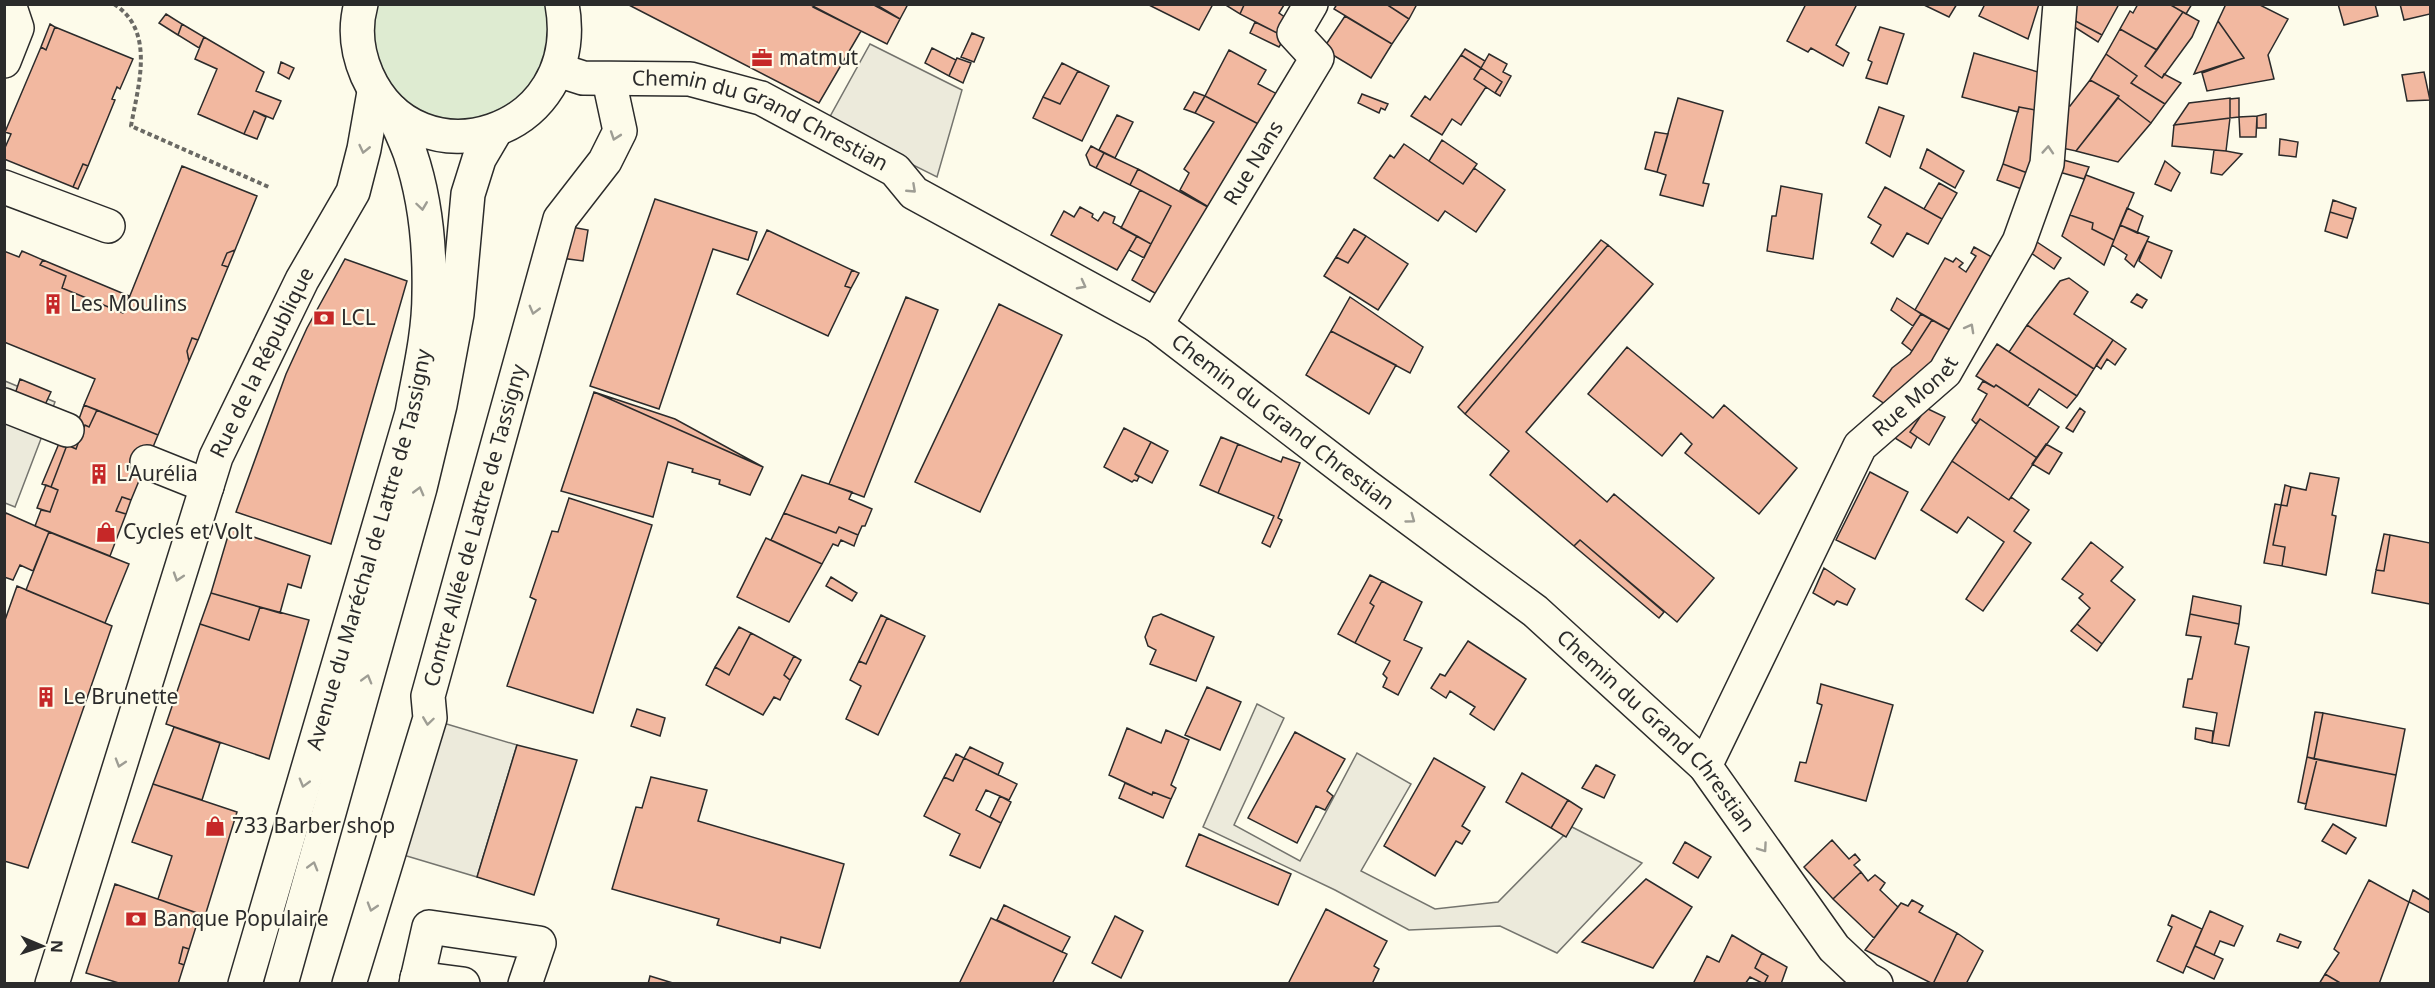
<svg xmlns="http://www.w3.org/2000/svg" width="2435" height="988" viewBox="0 0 2435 988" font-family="'Noto Sans',sans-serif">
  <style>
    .green { fill: #deebd1; stroke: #74746e; stroke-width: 1.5 }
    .parking { fill: #eceadb; stroke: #74746e; stroke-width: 1.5 }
    .building { fill: #f2b8a0; stroke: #2b2b2b; stroke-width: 1.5 }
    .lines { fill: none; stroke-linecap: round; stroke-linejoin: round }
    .minor-casing { stroke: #2b2b2b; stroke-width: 36 }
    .major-casing { stroke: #2b2b2b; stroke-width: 36 }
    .path { stroke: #6a6964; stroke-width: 4; stroke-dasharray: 4.5 3; stroke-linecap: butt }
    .minor { stroke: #fdfbea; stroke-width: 33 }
    .major { stroke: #fdfbea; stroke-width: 33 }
    .oneway { stroke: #9e9d94 }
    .labels { text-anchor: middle; stroke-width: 4.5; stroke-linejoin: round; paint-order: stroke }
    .poi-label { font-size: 21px; fill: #2b2b2b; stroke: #fdfbea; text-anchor: start }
    .street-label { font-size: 21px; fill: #2b2b2b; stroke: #fdfbea }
  </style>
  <rect width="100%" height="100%" fill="#fdfbea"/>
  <path class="green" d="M361,5H562L564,49L496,130L392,111Z"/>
  <path class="parking" d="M870,44L962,90L937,177L827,122Z
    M5,381L55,402L15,507L5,503Z
    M1257,704L1284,718L1234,825L1300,861L1357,753L1411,784L1361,871L1435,909L1498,902L1572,827L1642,863L1557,953L1500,926L1409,930L1335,890L1203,827Z
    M430,719L517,745L477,877L390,851Z"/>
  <path class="building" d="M627,4H809L861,31L819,103Z
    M814,4H872L900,19L887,44L813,7Z
    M875,4H908L900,19Z
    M1147,4H1213L1199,30Z
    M1224,4H1242L1244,5L1240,14Z
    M1242,4L1284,5L1279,13L1289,20L1281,35L1240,14L1244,5Z
    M1337,4H1386L1409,19L1392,44L1334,9Z
    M1386,4H1417L1409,19Z
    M1806,4H1857L1836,45L1849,53L1843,66L1811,48L1808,52L1787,41Z
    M1922,4H1957L1949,17Z
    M1985,4H2039L2028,39L1979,16Z
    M2066,4H2119L2102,35L2068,17Z
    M2138,4H2169L2183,12L2157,50L2120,29L2130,11L2133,13Z
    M2169,4H2192L2186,14Z
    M2226,4H2258L2288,19L2268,55L2274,79L2207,91L2202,73L2244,58L2218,21Z
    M2338,4H2375L2378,16L2344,25Z
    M2400,4H2430V14L2404,20Z
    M2183,12L2199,21L2192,37L2162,78L2145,66Z
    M166,14L182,24L178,35L159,23Z
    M1345,16L1392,44L1371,78L1323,49Z
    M2068,17L2102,35L2098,42L2065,21Z
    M2218,21L2244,58L2194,74Z
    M1255,22L1285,37L1279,47L1250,33Z
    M50,24L55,27L46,50L41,47Z
    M182,24L204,37L199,48L178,35Z
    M55,27L133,59L120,89L117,87L112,99L115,100L88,166L83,164L73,187L4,159V150L11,134L5,132L41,47L46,50Z
    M1880,27L1904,34L1887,84L1866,78L1872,62L1868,60Z
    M2120,29L2157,50L2145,66L2162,78L2164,74L2181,83L2165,104L2131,83L2137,76L2106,54Z
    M972,33L984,38L974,62L961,57Z
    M204,37L264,72L256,91L281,101L273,119L254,111L244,134L198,114L217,69L195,59Z
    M932,48L956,60L949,76L925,63Z
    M1465,49L1485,61L1481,68L1461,55Z
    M1229,50L1266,70L1258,84L1281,96L1266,128L1205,96Z
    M1974,53L2048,75L2046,112L2019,107L2018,112L1962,97Z
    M1489,54L1507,64L1503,72L1511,76L1500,96L1495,93L1502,82L1481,68Z
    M2106,54L2137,76L2131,83L2165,104L2151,123L2118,98L2119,96L2090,80Z
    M1461,55L1481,68L1474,79L1486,87L1461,125L1452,119L1442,135L1411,116L1425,96L1430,100Z
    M957,58L971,63L963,83L949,76Z
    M281,62L294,68L289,79L278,73Z
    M1062,63L1078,71L1060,104L1043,97Z
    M1481,68L1502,82L1495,93L1474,79Z
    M1078,71L1109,86L1082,141L1033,118L1043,97L1060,104Z
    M2424,72L2430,100L2407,101L2402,75Z
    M2090,80L2119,96L2076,151L2057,147L2064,103L2070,106Z
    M1194,92L1205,96L1195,113L1184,109Z
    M1362,94L1388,104L1385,110L1381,108L1379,113L1358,103Z
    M1205,96L1266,128L1217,212L1180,190L1189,173L1184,169L1214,122L1195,113Z
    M1678,98L1723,111L1703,183L1709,184L1703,206L1660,195L1666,175L1657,172Z
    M2118,98L2151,123L2118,162L2076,151Z
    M2230,98V118L2174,125L2189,103Z
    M2239,98V117L2230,118V99Z
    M1879,107L1904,116L1890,157L1866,143Z
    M2019,107L2046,112L2033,175L2003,164Z
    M254,111L266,117L257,139L244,134Z
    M2266,114V128H2257V116Z
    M1117,115L1133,122L1115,158L1099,150Z
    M2257,116L2256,137H2240L2239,117Z
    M2230,118L2226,151L2172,146L2174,125Z
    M1655,132L1668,134L1657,172L1645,169Z
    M2280,139L2298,142L2296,157L2279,155Z
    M1442,140L1477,164L1463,184L1429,161Z
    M1404,144L1463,184L1474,168L1505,190L1476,232L1445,211L1438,221L1374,178L1390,155L1394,158Z
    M1091,146L1104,153L1096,168L1090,165L1086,155Z
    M1927,149L1964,171L1955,188L1920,168Z
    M2214,150L2226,151L2242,154L2222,175L2211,173Z
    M1104,153L1138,169L1130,185L1096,168Z
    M2056,158L2089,167L2084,179L2052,170Z
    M2165,161L2180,173L2171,191L2155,184Z
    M83,164L88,166L78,189L73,187Z
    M2003,164L2033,175L2027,191L1997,180Z
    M182,166L257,196L235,250L227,253L222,265L228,267L198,340L192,338L187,351L189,361L158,435L84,405L95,379L4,342V251L19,257L22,251L43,260L40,265L66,276L62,288L123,313Z
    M1138,169L1217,212L1160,296L1132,280L1171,206L1130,185Z
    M2086,175L2134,193L2114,240L2092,229L2093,223L2070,215Z
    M1939,183L1957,193L1942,219L1924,209Z
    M1781,186L1822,194L1813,259L1767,251L1772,216H1776Z
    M1885,187L1942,219L1928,244L1907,233L1893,257L1871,243L1881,225L1868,217Z
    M1140,190L1171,206L1151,244L1121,228Z
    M655,199L757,232L748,260L713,249L659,409L590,386Z
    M2333,200L2356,208L2353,219L2330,212Z
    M1080,207L1093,214L1092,217L1098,221L1104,212L1115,217L1113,223L1137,236L1117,270L1051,235L1064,211L1074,217Z
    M2127,208L2143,216L2137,233L2120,225Z
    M2330,212L2353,219L2347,238L2325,231Z
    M2070,215L2093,223L2092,229L2114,240L2104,265L2062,236Z
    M2120,225L2149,237L2134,267L2125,259L2127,255L2112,245Z
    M566,226L588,230L583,261L561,258Z
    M1354,229L1366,236L1348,263L1336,257Z
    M767,230L852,270L845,286L851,288L828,336L737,294Z
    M1137,236L1151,244L1144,258L1129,250Z
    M1366,236L1408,264L1378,310L1324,276L1336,257L1348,263Z
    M1601,240L1608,245L1465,414L1458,407Z
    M2147,241L2172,251L2161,278L2139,261Z
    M2037,242L2061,258L2054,269L2031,253Z
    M1608,245L1653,284L1526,432L1607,502L1614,494L1714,578L1677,622L1580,540L1574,546L1490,475L1509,451L1465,414Z
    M1974,247L1997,260L1957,334L1915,310L1945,258L1953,262L1956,258L1963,263L1959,267L1966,272L1976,256L1971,253Z
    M235,250L228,267L222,265L227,253Z
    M345,259L407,281L331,544L236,512L286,374L307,328Z
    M43,260L129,296L123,313L62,288L66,276L40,265Z
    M852,270L859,273L851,288L845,286Z
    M2069,278L2088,292L2074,314L2113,340L2094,369L2027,325L2060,281Z
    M2137,294L2147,300L2142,308L2131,302Z
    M906,297L938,310L864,497L829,484Z
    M1350,297L1423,347L1410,373L1331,331Z
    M1897,298L1921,314L1913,326L1891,310Z
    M999,304L1062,335L980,512L915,482Z
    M1921,314L1932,320L1912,351L1902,343Z
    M1932,320L1957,334L1932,368L1888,406L1873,396L1892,368L1910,354Z
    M2027,325L2094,369L2077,396L2009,352Z
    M1331,331L1396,365L1369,414L1306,375Z
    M192,338L198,340L189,361L187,351Z
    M2113,340L2126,349L2115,365L2107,359L2101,369L2096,365Z
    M1997,344L2077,396L2067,408L2039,389L2028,406L1996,385L1994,387L1976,376Z
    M1627,347L1713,418L1724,405L1797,468L1759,514L1685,453L1692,444L1681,433L1662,456L1588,394Z
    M20,379L51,392L43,409L14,397Z
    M1983,381L1994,387L1996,385L2059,427L2037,458L1980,419L1976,424L1972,420L1987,394L1978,389Z
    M594,392L763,467L750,495L719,484L720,480L692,472L693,469L668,462L653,517L561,491Z
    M594,392L675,419L763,467Z
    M84,405L97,410L89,427L85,425L76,449L63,443L78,422Z
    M1926,408L1945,417L1929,445L1910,432Z
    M1926,408L1910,432L1917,437L1911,448L1890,435Z
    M2080,408L2085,412L2073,432L2066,428Z
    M97,410L158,435L131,500L122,497L116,511L126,514L110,556L35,526L41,510L50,512L58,490L51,487L67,445L76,449L85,425L89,427Z
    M1980,419L2037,458L2009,500L1952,461Z
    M1124,428L1151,442L1135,474L1139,477L1137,481L1134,480L1132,482L1104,467Z
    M1221,437L1238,444L1218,493L1200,485Z
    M60,441L67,445L51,487L42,484Z
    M1151,442L1168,451L1152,483L1135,474Z
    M1238,444L1281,462L1283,457L1300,463L1278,518L1282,520L1270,547L1262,543L1274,516L1218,493Z
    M2046,444L2062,453L2049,474L2032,464Z
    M1952,461L2009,500L2011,497L2029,510L2014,531L2031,543L1983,611L1966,599L2004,542L1968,517L1957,533L1921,510Z
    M1870,472L1908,492L1875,559L1836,540Z
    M2310,473L2339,478L2332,515L2336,516L2326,575L2282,566L2285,547L2273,545L2281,505L2287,506L2291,487L2306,490Z
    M802,475L852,492L849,499L872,509L865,526H862L858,535L839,527L836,533L784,513Z
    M46,485L58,490L50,512L37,508Z
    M2285,485L2291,487L2287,506L2281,505Z
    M122,497L131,500L126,514L116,511Z
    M569,498L652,525L593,713L507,686L536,600L530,597L552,531L558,532Z
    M2275,504L2281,505L2273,545L2285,547L2282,566L2264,563Z
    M6,513L49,532L33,571L20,565L13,580L4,577V518Z
    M784,513L836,533L839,527L858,535L854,546L841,540L838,546L833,544L822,564L771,540Z
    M230,529L310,556L301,588L288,584L280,613L211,593Z
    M49,532L129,564L105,623L26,590Z
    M2384,534L2390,535L2384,571L2376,570Z
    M2390,535L2430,543V604L2372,593L2376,570L2384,571Z
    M766,538L822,564L789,622L737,597Z
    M1580,540L1664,612L1659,618L1574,546Z
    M2091,542L2123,567L2111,581L2135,600L2102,644L2077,624L2090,608L2079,598L2083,594L2062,579Z
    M1824,568L1855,589L1847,605L1837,601L1834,605L1813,593Z
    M1370,575L1382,581L1370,603L1374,606L1355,643L1338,634Z
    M831,577L857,593L852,601L826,586Z
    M1382,581L1422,602L1404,640L1422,648L1398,695L1383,687L1387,678L1383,674L1390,661L1355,643L1374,606L1370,603Z
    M17,586L112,626L28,868L4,861V623Z
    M211,593L260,607L249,640L200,624Z
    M2193,596L2241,606L2239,624L2190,614Z
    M260,607L309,620L269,759L166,724L200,624L249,640Z
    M1161,614L1214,637L1196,681L1150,664L1156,650L1148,646L1145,637L1153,617Z
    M2190,614L2239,624L2235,644L2249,647L2229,746L2212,743L2217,713L2183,707L2188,679H2192L2201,637L2186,635Z
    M881,615L887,618L866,664L859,661Z
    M887,618L925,636L878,735L846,719L861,686L850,680L859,661L866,664Z
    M2077,624L2102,644L2097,651L2071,631Z
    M739,627L751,633L729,675L715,667Z
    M751,633L794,656L784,675L790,680L780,700L774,697L763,715L706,685L715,667L729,675Z
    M1468,641L1526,679L1494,730L1470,714L1475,707L1450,691L1446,698L1431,688L1440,674L1445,676Z
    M794,656L801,660L790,680L784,675Z
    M1821,684L1893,705L1866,801L1795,781L1800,762L1806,763L1822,705L1817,703Z
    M1207,687L1241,702L1220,750L1185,735Z
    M637,709L665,718L660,736L631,726Z
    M2315,712L2323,713L2314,759L2307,757Z
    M2323,713L2405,729L2396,775L2314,759Z
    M174,727L220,743L202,800L153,784Z
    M1127,728L1161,743L1166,730L1189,740L1171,785L1176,788L1171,799L1153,792L1152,795L1109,775Z
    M2196,728L2213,731L2212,743L2195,739Z
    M1295,732L1345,759L1327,791L1333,796L1325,810L1316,806L1297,843L1248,818Z
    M517,745L577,760L534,895L477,877Z
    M970,747L1003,763L998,775L964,758Z
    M956,754L964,758L953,781L944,777Z
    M2307,757L2317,759L2306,804L2298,802Z
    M964,758L1017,784L1009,800L986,790L976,810L1001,823L980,868L950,855L960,834L924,816L944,777L953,781Z
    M1434,758L1485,787L1462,826L1470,831L1462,844L1456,841L1435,876L1384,846Z
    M2317,759L2396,775L2386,826L2305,809Z
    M1596,765L1615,775L1604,798L1582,788Z
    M1522,773L1568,800L1551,828L1506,802Z
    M651,777L707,790L698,821L844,864L820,948L781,937L780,943L717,925L719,919L612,889L636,807L642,808Z
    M1125,783L1152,795L1153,792L1171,799L1163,818L1119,798Z
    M153,784L237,812L205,916L158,899L172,856L132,842Z
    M1000,796L1011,802L1001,823L990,817Z
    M1568,800L1582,809L1566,837L1551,828Z
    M2333,824L2356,838L2346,854L2322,841Z
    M1199,834L1291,874L1278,905L1186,866Z
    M1832,840L1849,859L1855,854L1860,860L1854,865L1861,872L1833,899L1804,867Z
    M1685,842L1711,857L1698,878L1673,863Z
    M1861,872L1868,881L1875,875L1885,883L1880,890L1898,907L1874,938L1833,899Z
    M1646,879L1692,907L1653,968L1582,942Z
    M2369,880L2409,902L2379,984H2342L2325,974L2339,953L2334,949Z
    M115,884L200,914L189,949L183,947L179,963L184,965L178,984H122L86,973Z
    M2413,890L2430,900V913L2409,902Z
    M1912,900L1923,906L1919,912L1957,933L1933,984L1865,950L1901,903L1908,906Z
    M1004,905L1070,937L1062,952L997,920Z
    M1326,909L1387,941L1374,966L1379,969L1372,984H1288Z
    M2210,911L2243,926L2234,946L2220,941L2214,955L2195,946Z
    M2172,915L2202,929L2183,973L2157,961L2172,927L2168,925Z
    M1115,916L1143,931L1121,978L1092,963Z
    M991,918L1067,954L1052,984H959Z
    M1957,933L1983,951L1966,984H1933Z
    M2280,934L2301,942L2298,948L2277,941Z
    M1732,935L1762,953L1755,968L1768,976L1764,984L1750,977L1745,984H1693L1707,956L1719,962Z
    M2195,946L2223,959L2214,979L2186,966Z
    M183,947L189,949L184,965L179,963Z
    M1762,953L1787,967L1781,984H1764L1768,976L1755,968Z
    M2325,974L2342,984H2319Z
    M650,976L676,984H648Z"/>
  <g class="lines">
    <g class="minor-casing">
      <g id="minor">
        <path d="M4,61L17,28L9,4"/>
        <path id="s1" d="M558,70L583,78L690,79L761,98L895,170L914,193L1156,325L1366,486L1535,611L1705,766L1834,948L1867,979L1876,984"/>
        <path d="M4,187L108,226"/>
        <path id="s2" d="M1156,325L1317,58L1294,33L1311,4"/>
        <path d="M4,405L67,430"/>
        <path d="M147,462L207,486"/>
        <path id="s3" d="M1705,766L1860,446L1945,372L2019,242L2047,164L2060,4"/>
        <path d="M417,978L463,984"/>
        <path id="s4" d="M349,984L430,718L428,696L560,219L605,161L620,131L609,80"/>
        <path d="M416,984L429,927L539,943L525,984"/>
      </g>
    </g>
    <g class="major-casing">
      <g id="major">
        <path d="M361,4C354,29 357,52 367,75C417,187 586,135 562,4"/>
        <path id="s5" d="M52,984L216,457L302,280L353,192L364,149L374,92"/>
        <path id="s6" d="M245,984L412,413C419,374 429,334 429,294C430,249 425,197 410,153C405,139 398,125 392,111"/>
        <path d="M281,984L420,488L440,405L457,314L468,194L479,159L496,130"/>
      </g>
    </g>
    <path class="path" d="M114,4C156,31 138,86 131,126L271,188"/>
    <use href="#minor" class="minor"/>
    <use href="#major" class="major"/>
  </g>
  <defs><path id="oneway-chevron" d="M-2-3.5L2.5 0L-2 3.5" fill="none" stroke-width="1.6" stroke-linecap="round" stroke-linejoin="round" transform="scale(1.5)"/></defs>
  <g class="oneway">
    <use href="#oneway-chevron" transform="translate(615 136) rotate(109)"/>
    <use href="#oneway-chevron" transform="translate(364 149) rotate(103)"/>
    <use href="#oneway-chevron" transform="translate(2048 150) rotate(-86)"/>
    <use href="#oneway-chevron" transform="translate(912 189) rotate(43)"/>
    <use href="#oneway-chevron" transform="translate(422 206) rotate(82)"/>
    <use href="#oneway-chevron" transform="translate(1082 285) rotate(28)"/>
    <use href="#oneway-chevron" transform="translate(534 310) rotate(105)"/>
    <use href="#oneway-chevron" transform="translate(1970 328) rotate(-61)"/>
    <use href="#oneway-chevron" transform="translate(419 491) rotate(-75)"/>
    <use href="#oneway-chevron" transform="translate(1411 519) rotate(36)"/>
    <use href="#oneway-chevron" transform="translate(178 577) rotate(108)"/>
    <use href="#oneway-chevron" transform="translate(367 679) rotate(-74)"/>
    <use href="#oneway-chevron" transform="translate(428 721) rotate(98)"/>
    <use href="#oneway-chevron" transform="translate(120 763) rotate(107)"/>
    <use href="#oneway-chevron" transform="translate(304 783) rotate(106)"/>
    <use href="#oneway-chevron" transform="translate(1763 848) rotate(55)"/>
    <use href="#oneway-chevron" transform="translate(313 866) rotate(-74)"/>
    <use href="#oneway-chevron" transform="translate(372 907) rotate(107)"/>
  </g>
  <defs>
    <g id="office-bare" transform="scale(1.62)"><path d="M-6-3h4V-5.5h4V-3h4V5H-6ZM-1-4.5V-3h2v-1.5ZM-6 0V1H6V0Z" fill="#c62828" stroke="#fdfbea" stroke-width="2.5" paint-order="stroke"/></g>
    <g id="building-bare" transform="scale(1.62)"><path d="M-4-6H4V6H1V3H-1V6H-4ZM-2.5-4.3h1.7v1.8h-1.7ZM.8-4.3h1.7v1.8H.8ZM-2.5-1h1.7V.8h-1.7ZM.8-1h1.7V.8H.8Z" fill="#c62828" stroke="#fdfbea" stroke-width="2.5" paint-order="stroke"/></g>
    <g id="bank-bare" transform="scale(1.62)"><path d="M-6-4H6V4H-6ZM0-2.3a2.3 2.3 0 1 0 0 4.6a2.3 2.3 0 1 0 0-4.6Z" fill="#c62828" stroke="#fdfbea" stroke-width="2.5" paint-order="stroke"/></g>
    <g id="shop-bare" transform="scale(1.62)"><path d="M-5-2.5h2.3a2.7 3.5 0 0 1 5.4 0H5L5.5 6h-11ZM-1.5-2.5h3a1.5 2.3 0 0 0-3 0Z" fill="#c62828" stroke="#fdfbea" stroke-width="2.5" paint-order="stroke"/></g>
  </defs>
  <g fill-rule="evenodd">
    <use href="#office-bare" x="762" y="58"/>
    <use href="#building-bare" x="53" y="304"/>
    <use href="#bank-bare" x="324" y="318"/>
    <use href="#building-bare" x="99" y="474"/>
    <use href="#shop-bare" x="106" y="532"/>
    <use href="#building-bare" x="46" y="697"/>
    <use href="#shop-bare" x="215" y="826"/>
    <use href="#bank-bare" x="136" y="919"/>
  </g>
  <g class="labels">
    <g class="poi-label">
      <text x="779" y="65">matmut</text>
      <text x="70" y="311">Les Moulins</text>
      <text x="341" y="325">LCL</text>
      <text x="116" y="481">L'Aurélia</text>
      <text x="123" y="539">Cycles et Volt</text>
      <text x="63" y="704">Le Brunette</text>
      <text x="232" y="833">733 Barber shop</text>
      <text x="153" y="926">Banque Populaire</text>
    </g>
    <g class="street-label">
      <text dy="7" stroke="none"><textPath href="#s1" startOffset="212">Chemin du Grand Chrestian</textPath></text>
      <text dy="7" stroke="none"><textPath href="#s2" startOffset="189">Rue Nans</textPath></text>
      <text dy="7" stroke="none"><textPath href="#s5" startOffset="657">Rue de la République</textPath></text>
      <text dy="7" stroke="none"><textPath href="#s3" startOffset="430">Rue Monet</textPath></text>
      <text dy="7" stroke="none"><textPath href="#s1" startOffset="824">Chemin du Grand Chrestian</textPath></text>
      <text dy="7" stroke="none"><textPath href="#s4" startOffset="477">Contre Allée de Lattre de Tassigny</textPath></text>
      <text dy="7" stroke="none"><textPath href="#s6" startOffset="452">Avenue du Maréchal de Lattre de Tassigny</textPath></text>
      <text dy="7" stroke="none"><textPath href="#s1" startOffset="1310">Chemin du Grand Chrestian</textPath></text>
    </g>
  </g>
  <rect width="2435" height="988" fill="none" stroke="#2b2b2b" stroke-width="12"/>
  <g transform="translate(42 946) rotate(92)" stroke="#fdfbea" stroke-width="4.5" paint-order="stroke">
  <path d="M0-4.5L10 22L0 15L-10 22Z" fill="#2b2b2b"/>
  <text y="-9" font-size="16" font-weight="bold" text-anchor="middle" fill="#2b2b2b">N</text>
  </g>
</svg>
